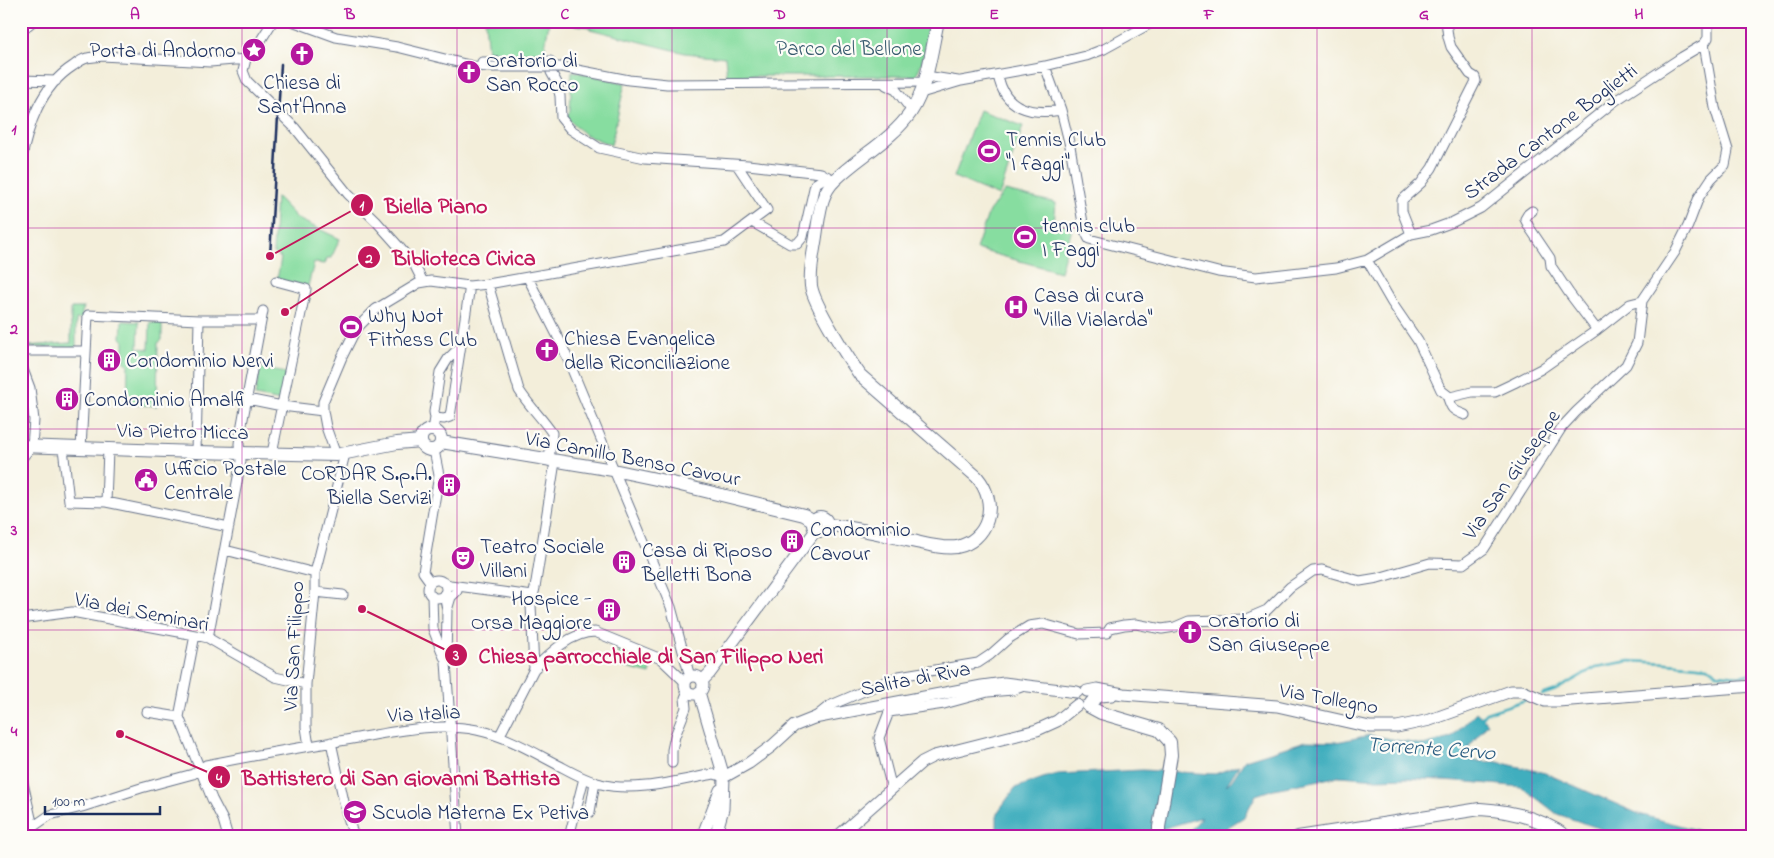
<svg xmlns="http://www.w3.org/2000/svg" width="1774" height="858" viewBox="0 0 1774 858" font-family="'Indie Flower',sans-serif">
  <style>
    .green { fill: #87dda0; stroke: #51867f }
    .water { fill: #41aebe; stroke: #2e6e8e }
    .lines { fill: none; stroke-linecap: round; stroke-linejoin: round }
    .stream { stroke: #41aebe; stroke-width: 2.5 }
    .minor-casing { stroke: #677289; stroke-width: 11 }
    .tertiary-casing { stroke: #677289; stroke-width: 13 }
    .secondary-casing { stroke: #677289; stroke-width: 14 }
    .minor { stroke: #fff; stroke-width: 9 }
    .tertiary { stroke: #fff; stroke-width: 11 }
    .secondary { stroke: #fff; stroke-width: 12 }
    .rail { stroke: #1b2f5e; stroke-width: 2.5 }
    .minor-bridge-casing { stroke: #677289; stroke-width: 11; stroke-linecap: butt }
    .minor-bridge { stroke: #fff; stroke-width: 9 }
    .grid { fill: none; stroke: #b5179e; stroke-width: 1; stroke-opacity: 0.55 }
    .labels { text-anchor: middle; stroke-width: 4.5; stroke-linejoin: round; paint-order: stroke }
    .park-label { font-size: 21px; fill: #365a6e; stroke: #fdfcf7 }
    .poi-label { font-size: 21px; fill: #1b2f5e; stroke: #fdfcf7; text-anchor: start }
    .street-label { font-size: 21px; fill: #1b2f5e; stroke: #fdfcf7 }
    .water-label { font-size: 22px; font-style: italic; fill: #285b80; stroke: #fdfcf7 }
    .leader { fill: none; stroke: #c2185b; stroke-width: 2 }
    .callout-dot { fill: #c2185b; stroke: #fdfcf7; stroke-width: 2 }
    .mark-label { font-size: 15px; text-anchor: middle; font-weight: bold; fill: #fff }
    .callout-label { font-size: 22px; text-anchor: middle; font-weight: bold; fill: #c2185b; stroke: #fdfcf7; stroke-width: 4.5; stroke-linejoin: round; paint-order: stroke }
    .neatline { fill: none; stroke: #b5179e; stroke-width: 2 }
    .grid-label { font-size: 16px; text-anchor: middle; font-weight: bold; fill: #b5179e }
  </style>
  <rect width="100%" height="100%" fill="#fdfcf7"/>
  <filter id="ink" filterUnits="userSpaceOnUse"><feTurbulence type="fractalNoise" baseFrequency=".02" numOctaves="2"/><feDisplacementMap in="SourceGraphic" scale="10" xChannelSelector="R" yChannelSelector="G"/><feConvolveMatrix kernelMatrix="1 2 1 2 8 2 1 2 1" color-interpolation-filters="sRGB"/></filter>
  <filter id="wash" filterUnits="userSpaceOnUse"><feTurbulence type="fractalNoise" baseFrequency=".0096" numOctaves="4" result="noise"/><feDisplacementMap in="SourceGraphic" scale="20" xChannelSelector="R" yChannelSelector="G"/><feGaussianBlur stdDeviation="1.12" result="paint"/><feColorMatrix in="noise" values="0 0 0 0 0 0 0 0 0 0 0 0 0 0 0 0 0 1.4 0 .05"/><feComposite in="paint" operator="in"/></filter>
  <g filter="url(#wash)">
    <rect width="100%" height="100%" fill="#f3eeda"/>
    <path class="green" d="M485,21H549L544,54H488Z
      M550,21H930L922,62L916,76H727L725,57L685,53L590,29L589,27Z
      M572,71L625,83L611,145L584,134L566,117L570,111Z
      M979,110L1023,126L999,196L954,177Z
      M1005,191L1056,203L1054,222L1073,225L1060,272L976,249L989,211Z
      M276,196L298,219L340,239L331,258H327L325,264L314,263L308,286L277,280L281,258L273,252Z
      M71,308H84L82,312V319H76V348L26,347V346L71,343Z
      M122,321L139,322L138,348L149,349L150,322L162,323V340L158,343L157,406L127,404L128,364L124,362V341L121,338Z
      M260,368L286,373L281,401L255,396Z
      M620,649L654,658L650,674L615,665Z"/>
    <path class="water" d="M1476,712L1488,723L1468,748L1472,761L1498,762L1545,773L1639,814L1714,835L1753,825V837H1625L1557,814L1522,787L1458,781L1407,778L1377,779L1341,776L1274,789L1256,795L1244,817L1212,837H1184L1202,817L1142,835L1049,831L1046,837H997V813L1015,788L1043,778L1058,774L1142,770L1215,774L1239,765L1226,786L1232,780L1245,760L1306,741L1337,742L1370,735L1423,745L1451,738Z"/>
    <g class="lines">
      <path class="stream" d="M1542,695L1556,690L1596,667L1630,661L1668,663L1708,667L1718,674L1739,676L1753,673
        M1480,719L1486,713L1529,699"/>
    </g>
  </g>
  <g filter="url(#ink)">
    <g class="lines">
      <g class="minor-casing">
        <path id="minor" d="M273,21L261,40L246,59L243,71L247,81L295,128L348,194L376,221L401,249L415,266L423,282
          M292,21L336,37L397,47L473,66L490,67
          M21,31L33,21
          M482,62L550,61V63
          M1045,66L1061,110L1070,146L1084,229L1089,239L1218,272L1256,277L1336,268L1367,260L1411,234L1431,230L1453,222L1481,208L1615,101L1682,57L1704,44
          M562,67L629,80L667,84L924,82
          M551,72L557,83L560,96L561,118L570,129L599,148L645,158L748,165L821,173L834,180
          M998,75C1004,109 1032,115 1061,110
          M926,76L958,81
          M21,80L56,81
          M886,85L896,90L912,111
          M921,93L961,81L1045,66L1086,56L1104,49L1155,21
          M21,162C28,126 40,87 73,66C77,63 82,59 87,58C91,57 97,57 102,56L210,62L246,59
          M1532,211L1528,214L1525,219L1529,227L1550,258L1551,266L1569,293L1597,330
          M752,222L790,244H797L803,237L815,184L823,179L831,180
          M1411,234L1402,211V200L1421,183L1432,168L1476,81L1475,77L1470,74L1451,47L1448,37L1446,21
          M1367,260L1392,303L1418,341L1441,390L1450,397L1472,392H1495L1514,383L1541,369L1597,330L1630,304L1642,301
          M528,278L561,343L671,607L690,677
          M488,284L519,390C529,406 542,418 552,433L549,461
          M21,351H86
          M21,364L30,388L34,420L32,446L21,459
          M1447,395C1451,409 1452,410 1465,415
          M247,399L282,406L323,411
          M435,418L444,419L450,417L469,292V286
          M433,430L435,418L434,412L440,372L448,359L461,346
          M63,448L69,501L106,502
          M81,449L88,315L199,320H261
          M108,450L106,502L229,527
          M196,452L199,320
          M272,453L306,289L276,281
          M336,455L326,427L323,411V402L342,357L356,329L376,309L419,283L431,281L469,286L488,284L724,242L767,210L737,165
          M225,550L315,573
          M428 589a9 9 0 1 1 18 0a9 9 0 1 1-18 0Z
          M433,581L428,579L423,572L439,475L434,450
          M440,581L450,585L533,596
          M315,592L343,595
          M444,594L447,610L446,662L458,837
          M432,596L433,629L444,657
          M448,607L451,597L457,591
          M21,619L72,612L195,635L208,638L275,677L306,684
          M195,635L179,717L212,799L223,820L228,837
          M208,638L241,461L239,444L240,435L263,311
          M534,669C550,653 571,632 595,632L661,659L685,682
          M147,712L179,717
          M814,718L829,706L899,676L978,663L990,655L1008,639L1029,626L1043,624L1079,634L1107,633L1110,628L1124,625L1136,624L1162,629L1175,627L1189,621L1246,619L1267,610L1290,587L1313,571L1322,570L1360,581L1378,578L1430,563L1463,564L1484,549L1562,427L1576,412L1626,365L1637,343L1642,301L1675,252L1688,226L1699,197L1711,179L1725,165L1728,150L1715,108L1704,44L1708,38V21
          M500,735L534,669L531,605L535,588L555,462
          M331,742L346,811L354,837
          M309,746L306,727V684L315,592V573L345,454
          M672,763V750L675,736L686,708L685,698L688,691
          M21,774L33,827
          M892,789L879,738L889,712L944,704L988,692L1013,690L1024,686
          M575,811L590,812L595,782
          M21,835L50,815L82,807L141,788L193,774L206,765C255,755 303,747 352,739C392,732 436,722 477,730C507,736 533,752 560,766C573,773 587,781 601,784C635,793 680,780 714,774L724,777
          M569,837L584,778"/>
      </g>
      <g class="tertiary-casing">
        <path id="tertiary" d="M685 685a9 9 0 1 1 18 0a9 9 0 1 1-18 0Z
          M702,681L710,673L816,530
          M1087,691L1097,689L1123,694L1277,706L1370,727H1397L1430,720L1511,691H1522L1545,701H1558L1753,686
          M699,692L724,777L723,809L715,837
          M1091,702L1100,696L1112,695
          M724,777L749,763L772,746L794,726L814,718L982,686L1004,683L1077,692
          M702,837L720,790
          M837,837L922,762L934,756L1037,730L1057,721L1077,705"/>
      </g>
      <g class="secondary-casing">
        <path id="secondary" d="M421 440a10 10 0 1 1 20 0a10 10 0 1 1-20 0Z
          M441,442L613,470L656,479L804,515L814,521
          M21,446L196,452L336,455L397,443L421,441
          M813 524a7 7 0 1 1 14 0a7 7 0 1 1-14 0Z
          M828,525C855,527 881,534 907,540C923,543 940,549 957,547C971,544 983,534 987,520C992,505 987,489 977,477L860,375C848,358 814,305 811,286C809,268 815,247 817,229C820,211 821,193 835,180C859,156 891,141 911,112C928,86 931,51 938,21
          M1088,706L1101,713L1159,730L1170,742L1171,755L1159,827V837
          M1298,837L1480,809C1511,811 1542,818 1567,837"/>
      </g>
      <use href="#minor" class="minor"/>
      <use href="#tertiary" class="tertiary"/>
      <use href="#secondary" class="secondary"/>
      <path class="rail" d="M270,256L281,64"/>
      <g class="minor-bridge-casing">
        <path id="minor-bridge" d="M490,67H562"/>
      </g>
      <use href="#minor-bridge" class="minor-bridge"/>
    </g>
  </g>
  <path class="grid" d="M242,21V837M457,21V837M672,21V837M887,21V837M1102,21V837M1317,21V837M1532,21V837M21,228H1753M21,429H1753M21,630H1753"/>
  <defs>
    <g id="sight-disc" transform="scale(1.25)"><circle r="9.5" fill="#b5179e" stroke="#fdfcf7"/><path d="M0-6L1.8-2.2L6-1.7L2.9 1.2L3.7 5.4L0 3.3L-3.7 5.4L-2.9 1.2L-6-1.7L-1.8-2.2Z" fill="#fff"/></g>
    <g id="church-disc" transform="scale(1.25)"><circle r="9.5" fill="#b5179e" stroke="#fdfcf7"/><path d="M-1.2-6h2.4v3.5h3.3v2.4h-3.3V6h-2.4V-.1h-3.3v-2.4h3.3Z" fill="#fff"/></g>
    <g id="stadium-disc" transform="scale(1.25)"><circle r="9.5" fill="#b5179e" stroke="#fdfcf7"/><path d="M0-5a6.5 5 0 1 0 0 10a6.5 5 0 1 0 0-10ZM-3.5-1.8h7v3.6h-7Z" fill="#fff"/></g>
    <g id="hospital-disc" transform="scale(1.25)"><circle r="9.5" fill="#b5179e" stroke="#fdfcf7"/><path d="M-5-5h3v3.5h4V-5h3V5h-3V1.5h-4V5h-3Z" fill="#fff"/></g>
    <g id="building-disc" transform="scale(1.25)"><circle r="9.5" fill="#b5179e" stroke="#fdfcf7"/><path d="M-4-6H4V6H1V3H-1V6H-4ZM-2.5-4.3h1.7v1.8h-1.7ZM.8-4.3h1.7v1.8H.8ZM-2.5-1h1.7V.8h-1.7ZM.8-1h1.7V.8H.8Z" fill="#fff"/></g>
    <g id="civic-disc" transform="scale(1.25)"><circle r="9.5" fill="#b5179e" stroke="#fdfcf7"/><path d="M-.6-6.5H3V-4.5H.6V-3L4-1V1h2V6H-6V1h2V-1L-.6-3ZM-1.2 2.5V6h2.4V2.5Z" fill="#fff"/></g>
    <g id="theatre-disc" transform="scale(1.25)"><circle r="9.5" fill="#b5179e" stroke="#fdfcf7"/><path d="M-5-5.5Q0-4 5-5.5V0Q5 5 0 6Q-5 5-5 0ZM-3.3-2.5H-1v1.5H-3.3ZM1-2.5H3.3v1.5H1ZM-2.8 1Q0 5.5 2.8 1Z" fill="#fff"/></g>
    <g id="school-disc" transform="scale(1.25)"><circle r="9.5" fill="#b5179e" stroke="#fdfcf7"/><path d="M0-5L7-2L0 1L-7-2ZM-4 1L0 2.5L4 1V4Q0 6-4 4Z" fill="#fff"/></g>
  </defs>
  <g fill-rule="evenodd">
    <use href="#sight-disc" x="254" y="50"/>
    <use href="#church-disc" x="302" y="54"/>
    <use href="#church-disc" x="469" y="72"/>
    <use href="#stadium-disc" x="989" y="151"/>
    <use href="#stadium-disc" x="1025" y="237"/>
    <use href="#hospital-disc" x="1016" y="307"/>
    <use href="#stadium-disc" x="351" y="327"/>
    <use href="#church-disc" x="547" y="350"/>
    <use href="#building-disc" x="109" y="360"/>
    <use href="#building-disc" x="67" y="399"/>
    <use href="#civic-disc" x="146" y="480"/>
    <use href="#building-disc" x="449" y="485"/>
    <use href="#building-disc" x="792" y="541"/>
    <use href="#theatre-disc" x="463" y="558"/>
    <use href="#building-disc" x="624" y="562"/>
    <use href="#building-disc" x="609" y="610"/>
    <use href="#church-disc" x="1190" y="632"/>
    <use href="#school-disc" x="355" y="812"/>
  </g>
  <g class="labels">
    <g class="park-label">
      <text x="849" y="55">Parco del Bellone</text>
    </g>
    <g class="poi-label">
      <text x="236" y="57" text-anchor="end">Porta di Andorno</text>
      <text x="486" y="67">Oratorio di<tspan x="486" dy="24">San Rocco</tspan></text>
      <text x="302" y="89" text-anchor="middle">Chiesa di<tspan x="302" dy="24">Sant'Anna</tspan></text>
      <text x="1006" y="146">Tennis Club<tspan x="1006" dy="24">"I faggi"</tspan></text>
      <text x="1042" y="232">tennis club<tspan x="1042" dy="24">I Faggi</tspan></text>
      <text x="1034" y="302">Casa di cura<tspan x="1034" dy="24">"Villa Vialarda"</tspan></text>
      <text x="368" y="322">Why Not<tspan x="368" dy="24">Fitness Club</tspan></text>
      <text x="564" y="345">Chiesa Evangelica<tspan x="564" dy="24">della Riconciliazione</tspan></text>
      <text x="126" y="367">Condominio Nervi</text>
      <text x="84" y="406">Condominio Amalfi</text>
      <text x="164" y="475">Ufficio Postale<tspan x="164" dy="24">Centrale</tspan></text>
      <text x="432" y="480" text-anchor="end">CORDAR S.p.A.<tspan x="432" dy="24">Biella Servizi</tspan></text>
      <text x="810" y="536">Condominio<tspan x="810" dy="24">Cavour</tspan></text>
      <text x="480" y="553">Teatro Sociale<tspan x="480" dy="24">Villani</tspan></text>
      <text x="642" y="557">Casa di Riposo<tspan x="642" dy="24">Belletti Bona</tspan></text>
      <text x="592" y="605" text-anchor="end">Hospice -<tspan x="592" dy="24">Orsa Maggiore</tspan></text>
      <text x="1208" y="627">Oratorio di<tspan x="1208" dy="24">San Giuseppe</tspan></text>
      <text x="372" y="819">Scuola Materna Ex Petiva</text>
    </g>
    <g class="street-label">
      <text transform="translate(1550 131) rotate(-37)" y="7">Strada Cantone Boglietti</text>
      <text transform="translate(183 431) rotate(1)" y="7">Via Pietro Micca</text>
      <text transform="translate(633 458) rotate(11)" y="7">Via Camillo Benso Cavour</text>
      <text transform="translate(1511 474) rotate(-55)" y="7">Via San Giuseppe</text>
      <text transform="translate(142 611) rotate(11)" y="7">Via dei Seminari</text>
      <text transform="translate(293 646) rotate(-87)" y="7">Via San Filippo</text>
      <text transform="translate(915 678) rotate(-11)" y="7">Salita di Riva</text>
      <text transform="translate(1329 698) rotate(10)" y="7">Via Tollegno</text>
      <text transform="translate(424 713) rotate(-3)" y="7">Via Italia</text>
    </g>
    <g class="water-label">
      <text transform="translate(1431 747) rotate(4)" y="8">Torrente Cervo</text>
    </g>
  </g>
  <path class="leader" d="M270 256L362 205M285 312L369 257M362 609L456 655M120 734L219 777"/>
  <g class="callout-dot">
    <circle cx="270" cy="256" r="5"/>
    <circle cx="285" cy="312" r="5"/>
    <circle cx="362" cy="609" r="5"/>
    <circle cx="120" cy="734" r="5"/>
    <circle cx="362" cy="205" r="12"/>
    <circle cx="369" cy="257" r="12"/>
    <circle cx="456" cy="655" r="12"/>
    <circle cx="219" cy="777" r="12"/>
  </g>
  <g class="mark-label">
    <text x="362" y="210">1</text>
    <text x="369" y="263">2</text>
    <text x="456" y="660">3</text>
    <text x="219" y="783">4</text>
  </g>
  <g class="callout-label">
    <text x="436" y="213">Biella Piano</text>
    <text x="464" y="265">Biblioteca Civica</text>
    <text x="651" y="663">Chiesa parrocchiale di San Filippo Neri</text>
    <text x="401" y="785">Battistero di San Giovanni Battista</text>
  </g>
  <rect width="1774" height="858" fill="none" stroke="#fdfcf7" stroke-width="55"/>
  <path d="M45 806v8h115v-8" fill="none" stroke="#1b2f5e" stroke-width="2.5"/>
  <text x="52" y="806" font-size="15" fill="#1b2f5e" stroke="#fdfcf7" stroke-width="4" paint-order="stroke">100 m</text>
  <rect x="28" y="28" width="1718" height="802" class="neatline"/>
  <g class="grid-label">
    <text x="135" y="19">A</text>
    <text x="350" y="19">B</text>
    <text x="565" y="19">C</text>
    <text x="780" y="19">D</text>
    <text x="994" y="19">E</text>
    <text x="1209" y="19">F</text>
    <text x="1424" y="19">G</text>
    <text x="1639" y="19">H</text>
    <text x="14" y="134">1</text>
    <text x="14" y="334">2</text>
    <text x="14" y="535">3</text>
    <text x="14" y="736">4</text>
  </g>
</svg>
